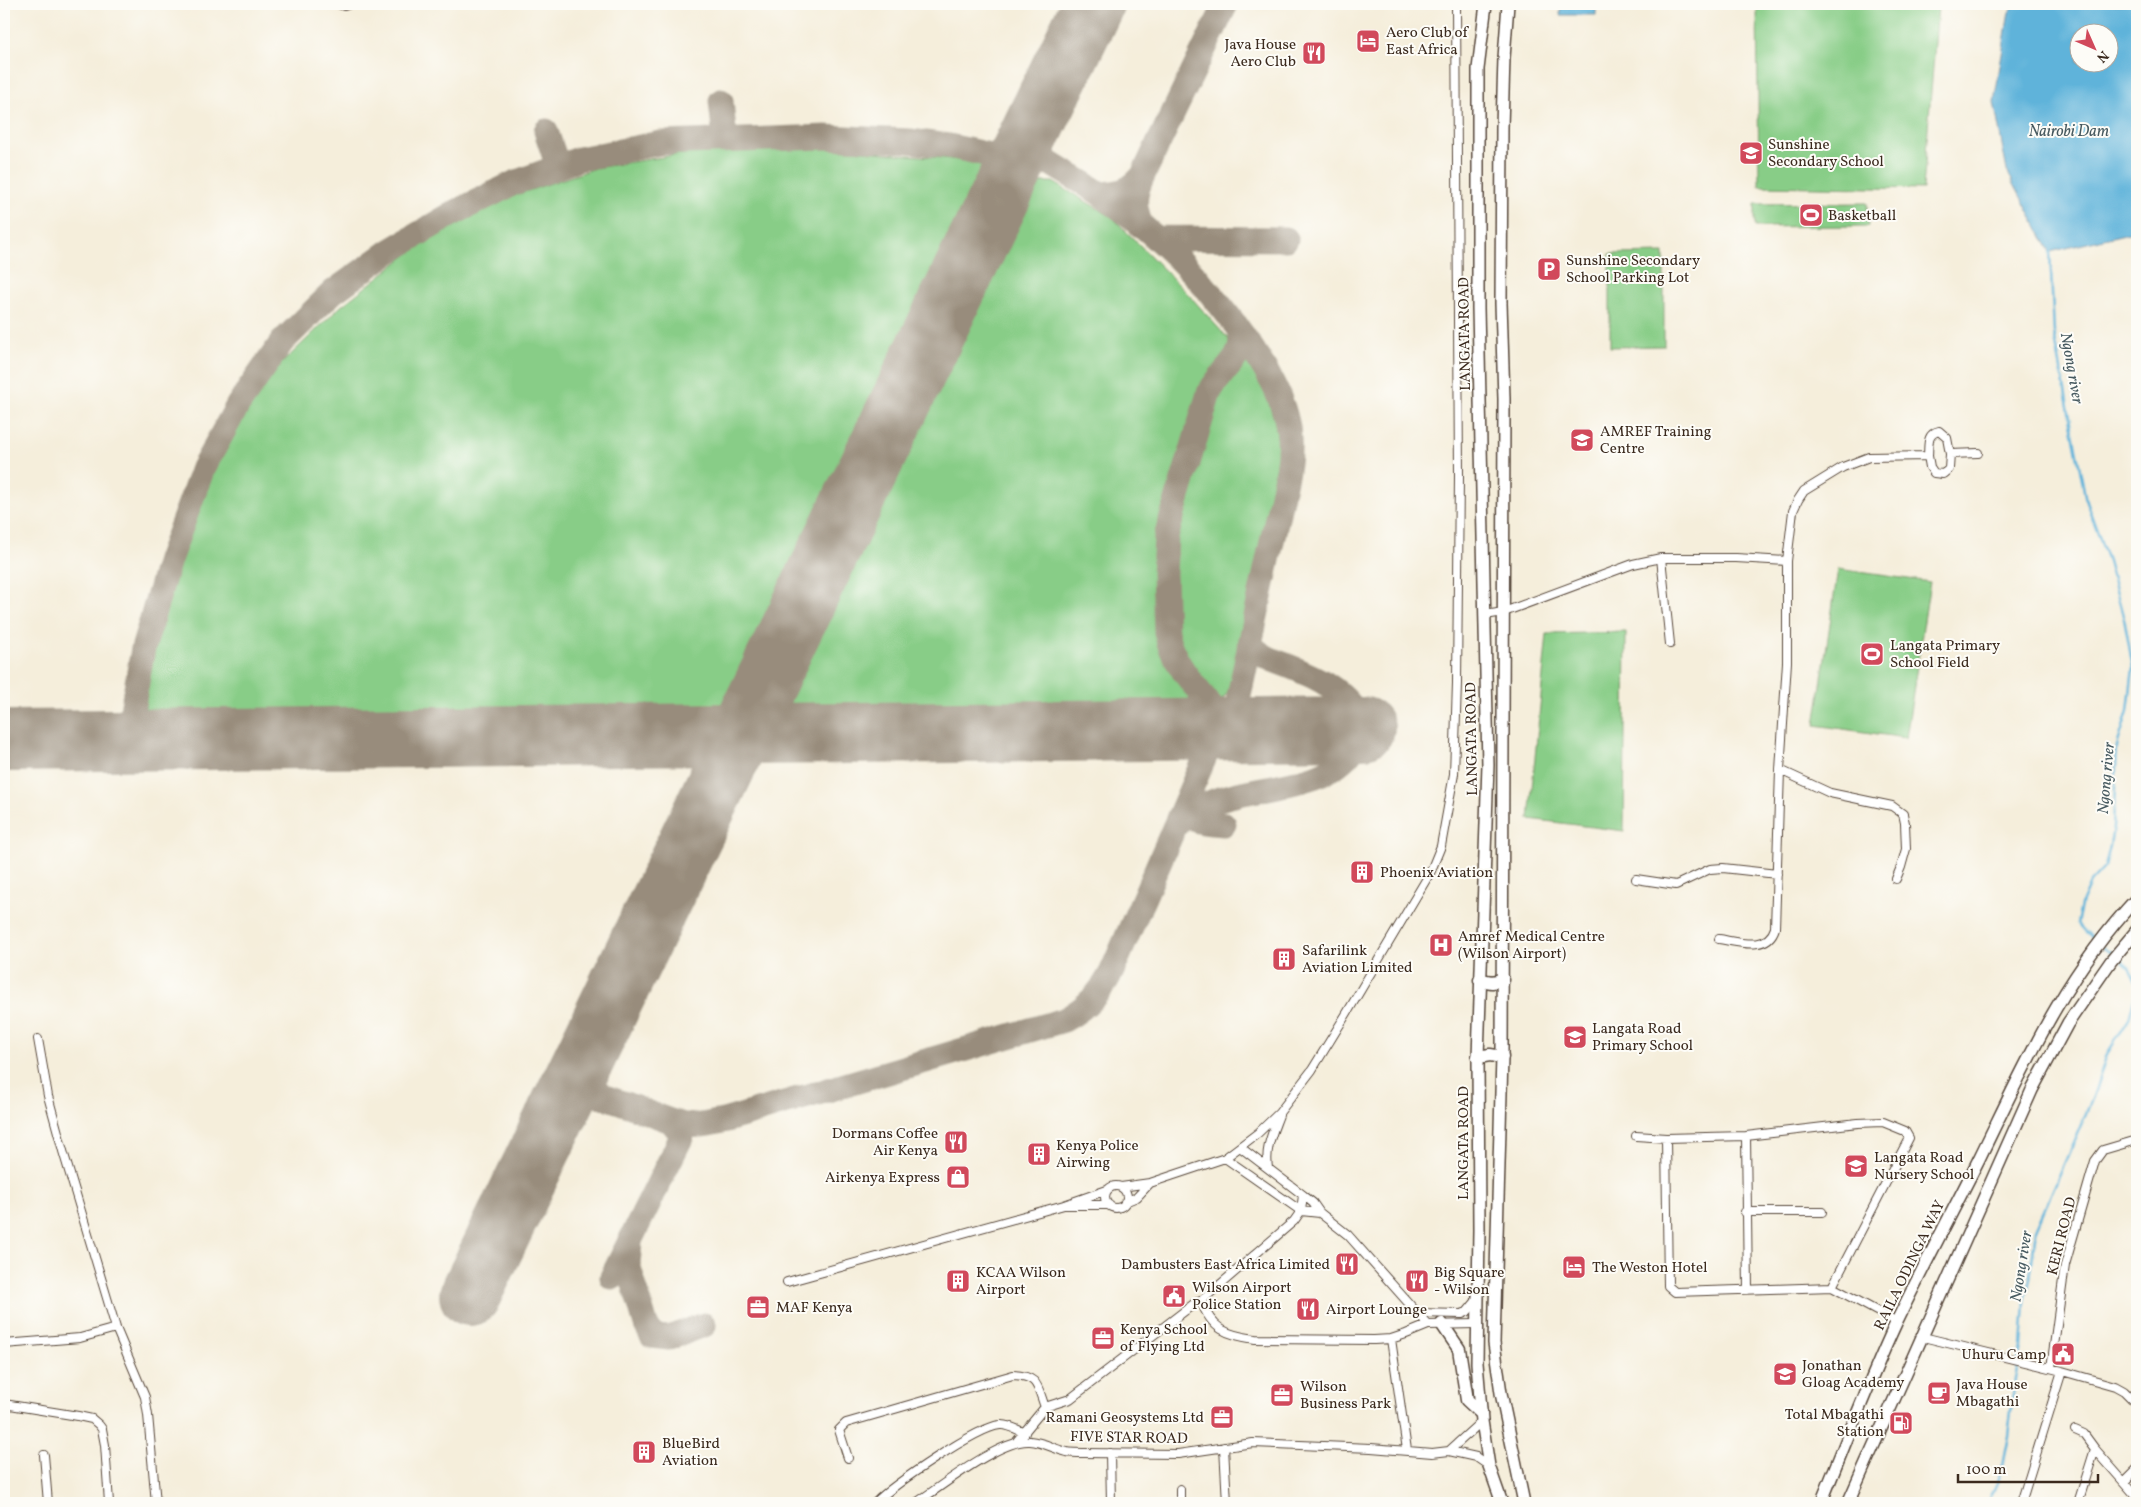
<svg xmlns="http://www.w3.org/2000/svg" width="2141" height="1507" viewBox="0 0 2141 1507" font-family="Vollkorn,serif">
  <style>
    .green { fill: #88cd87; stroke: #627c52 }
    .water { fill: #5eb3da; stroke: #4c6e7c; fill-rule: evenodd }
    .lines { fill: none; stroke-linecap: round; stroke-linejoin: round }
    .stream { stroke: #5eb3da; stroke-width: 2.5 }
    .taxiway { stroke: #988c7c; stroke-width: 25 }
    .runway { stroke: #988c7c; stroke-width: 62 }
    .street-casing { stroke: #57473a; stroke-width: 10 }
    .secondary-casing { stroke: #57473a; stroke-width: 14 }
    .primary-casing { stroke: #57473a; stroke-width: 15 }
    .street { stroke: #fff; stroke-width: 8 }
    .secondary { stroke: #fff; stroke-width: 11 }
    .primary { stroke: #fff; stroke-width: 12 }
    .labels { text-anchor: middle; stroke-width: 4; stroke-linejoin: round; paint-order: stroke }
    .poi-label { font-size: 15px; fill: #3b2a1e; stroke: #fdfcf7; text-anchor: start }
    .street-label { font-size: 15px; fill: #3b2a1e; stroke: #fdfcf7 }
    .water-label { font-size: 16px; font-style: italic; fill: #475a60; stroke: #fdfcf7 }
  </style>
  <rect width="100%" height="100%" fill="#fdfcf7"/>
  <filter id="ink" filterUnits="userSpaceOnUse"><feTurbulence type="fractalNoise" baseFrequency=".02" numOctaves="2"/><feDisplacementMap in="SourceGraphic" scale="10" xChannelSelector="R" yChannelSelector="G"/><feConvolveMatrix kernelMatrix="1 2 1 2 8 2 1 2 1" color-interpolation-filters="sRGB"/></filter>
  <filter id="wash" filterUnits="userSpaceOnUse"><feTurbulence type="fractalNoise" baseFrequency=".0096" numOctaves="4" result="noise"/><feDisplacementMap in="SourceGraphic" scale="20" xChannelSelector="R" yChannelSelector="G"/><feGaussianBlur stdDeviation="1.12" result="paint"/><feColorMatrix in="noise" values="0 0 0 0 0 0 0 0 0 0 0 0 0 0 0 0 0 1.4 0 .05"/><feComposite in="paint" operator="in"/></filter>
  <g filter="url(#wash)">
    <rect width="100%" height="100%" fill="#f5eedb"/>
    <path class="green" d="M1757,4H1849L1938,7L1923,189L1759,186Z
      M783,144L942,158L996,165L726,706L439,714L153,715L145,708L141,693L159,621L204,494L234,430L278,367L340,307L417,247L504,199L596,168L681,154Z
      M1037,182H1053L1112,217L1190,296L1247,360L1266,394L1275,422L1279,449L1237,666C1231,686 1229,700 1207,708H792L784,704L780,698L782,691L1010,215L1026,184Z
      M1867,203L1868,226L1755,227V204Z
      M1664,253V346L1610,347V254Z
      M1838,569L1930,582L1906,738L1815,725Z
      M1626,632L1624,831L1529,819L1547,634Z"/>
    <path class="water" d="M1561,4H1596V15H1560Z
      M2016,4H2137V231L2050,252L2007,171L1994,102L2009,12ZM2078,32H2108V62H2078Z"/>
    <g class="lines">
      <path class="stream" d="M2050,252L2054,333L2086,501L2108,561L2125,623L2133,668L2128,711L2117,746L2113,828L2110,846L2105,867L2090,883L2082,901L2077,923L2086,933L2096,941
        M2103,946L2113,953
        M2119,958L2129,967L2137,984
        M1988,1503L2000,1476L2008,1436L2015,1378L2022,1347L2025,1301L2030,1279L2036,1229L2093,1097L2107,1054L2129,1019L2137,988"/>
      <path class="taxiway" d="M1046,99L1033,135L1036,153C1057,170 1084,181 1106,198C1164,239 1214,291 1253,350C1267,372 1280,393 1286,418C1291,436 1290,453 1287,471L1236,710L1222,719L1188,729
        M721,101L725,140
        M546,131L558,167
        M1143,175L1226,4
        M1007,182L1022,159L1032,155
        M1101,194C1120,193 1131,190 1143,175C1133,197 1134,204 1141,226
        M1155,238L1286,239
        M1250,644C1260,656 1272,660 1286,665C1316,677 1337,686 1356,712
        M1222,719C1201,693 1173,666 1166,632L1164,574L1166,537L1209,393C1221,369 1253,355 1236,325
        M127,739L143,649L169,560L203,468L238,405L282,342L333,292L390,251L452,214L514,183L579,159L660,143L826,137L910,141L949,146L1017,161
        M1187,802C1183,824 1208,823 1224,824
        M1178,823C1222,777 1317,800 1353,749
        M584,1059C585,1077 591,1087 606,1098
        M564,1101C567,1098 569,1095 573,1093C595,1087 659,1120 685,1125C700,1127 713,1123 727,1120L1064,1020C1086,1008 1101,993 1112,971L1207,752C1209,739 1198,734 1188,729
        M630,1243L628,1264L646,1325L652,1336L669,1338L704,1325
        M612,1277L681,1138L680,1132L671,1121"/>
      <path class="runway" d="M4,741L1364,728
        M470,1295L1093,4"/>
    </g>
  </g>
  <g filter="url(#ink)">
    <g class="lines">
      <g class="street-casing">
        <path id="street" d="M338,4L344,6L350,4
          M1928,456L1930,467L1934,473L1943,474L1949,469L1950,454
          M1661,558L1670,644
          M1787,561L1793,511L1798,500L1804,491L1843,467L1869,457L1928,456C1929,445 1926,434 1939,431L1947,438L1950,454L1978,453
          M1485,615L1504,612L1633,564L1661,558H1736L1787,561V662L1780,770L1775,928C1768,952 1738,942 1719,939
          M1780,770L1830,793L1892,806L1903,814L1905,823L1906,849L1901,867L1896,879
          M1636,879L1676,885L1710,869L1723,868L1777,874
          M38,1039L48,1096L63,1151L116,1328L145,1397L148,1415L156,1503
          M1636,1136L1666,1138L1746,1136L1858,1123L1883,1122L1905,1131L1909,1138L1832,1287
          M1746,1136L1748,1290
          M1666,1138L1668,1286L1675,1292L1832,1287L1897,1322
          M1240,1147L1303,1195L1313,1203L1320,1213L1348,1235L1428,1325
          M1225,1158L1301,1211L1320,1213
          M1268,1168C1265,1148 1272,1134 1279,1115
          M1150,1183L1225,1158L1258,1133L1279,1113L1312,1070L1347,1013L1430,873L1441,846L1454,774L1457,683L1459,475L1456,4
          M1105 1197a11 11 0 1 1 22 0a11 11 0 1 1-22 0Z
          M1121,1187L1150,1183L1137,1197L1125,1202
          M1107,1190L1064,1205H1109
          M1745,1212H1822
          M787,1282L1064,1205
          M1201,1301C1212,1330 1227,1335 1255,1339L1374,1340L1391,1339L1406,1334L1428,1325L1476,1324
          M1418,1313L1462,1314L1467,1312L1477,1300
          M1923,1337L2062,1371L2115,1386L2124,1391L2137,1404
          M1391,1339L1407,1450
          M4,1344L80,1338L116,1328
          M2051,1368L2065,1265L2095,1161L2103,1150L2137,1140
          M4,1404L78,1416L92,1419L99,1425L102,1429L105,1445L109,1503
          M2075,1430L2084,1434L2095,1449L2137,1497
          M1017,1441L1045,1407L1070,1399L1195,1303L1201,1301L1294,1221L1301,1211L1303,1195
          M1224,1447L1227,1503
          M1449,1451L1482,1421
          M1110,1453L1111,1503
          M44,1455L48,1503
          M848,1458L839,1430L846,1423L1013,1375C1039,1376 1037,1386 1045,1407
          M2124,1482L2137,1469
          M1180,1489V1503
          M875,1503C893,1485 977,1427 1000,1425C1008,1424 1018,1430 1025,1433
          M916,1503C942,1486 1000,1439 1030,1441C1044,1442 1054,1449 1067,1452C1072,1453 1078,1453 1083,1453L1178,1454L1253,1443L1371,1448L1432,1453L1449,1451L1476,1457L1489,1466
          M2021,1503L2062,1371
          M2078,1503L2095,1449"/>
      </g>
      <g class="secondary-casing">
        <path id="secondary" d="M1486,4L1478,69V308L1488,765L1478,1057L1479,1230L1477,1363L1482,1421L1489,1466L1502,1503
          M1508,4L1504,58L1502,127L1501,303L1504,399L1502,1057L1494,1343L1501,1393L1524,1503
          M1821,1503C1846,1442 1869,1381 1897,1321C1923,1267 1952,1213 1979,1159C2026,1063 2063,977 2137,898
          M1848,1503L2032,1090L2068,1023L2111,961L2137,930"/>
      </g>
      <g class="primary-casing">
        <path id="primary" d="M1480,980L1492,982L1503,980
          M1478,1057L1490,1055L1502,1057
          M1442,1324L1459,1349L1467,1400L1481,1413"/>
      </g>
      <use href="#street" class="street"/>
      <use href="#secondary" class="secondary"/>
      <use href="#primary" class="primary"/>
    </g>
  </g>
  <defs>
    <g id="hotel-square" transform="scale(1.25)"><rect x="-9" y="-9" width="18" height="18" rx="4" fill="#d1495b" stroke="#fdfcf7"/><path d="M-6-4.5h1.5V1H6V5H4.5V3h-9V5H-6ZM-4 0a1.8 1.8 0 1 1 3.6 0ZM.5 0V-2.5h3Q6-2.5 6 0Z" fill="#fff"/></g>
    <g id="restaurant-square" transform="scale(1.25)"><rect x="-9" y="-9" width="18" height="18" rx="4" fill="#d1495b" stroke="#fdfcf7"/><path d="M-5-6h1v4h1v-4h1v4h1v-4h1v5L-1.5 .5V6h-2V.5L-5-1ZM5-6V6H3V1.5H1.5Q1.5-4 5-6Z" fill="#fff"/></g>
    <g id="school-square" transform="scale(1.25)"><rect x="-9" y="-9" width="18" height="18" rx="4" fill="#d1495b" stroke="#fdfcf7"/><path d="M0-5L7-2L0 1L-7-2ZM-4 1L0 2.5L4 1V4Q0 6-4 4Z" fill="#fff"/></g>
    <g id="stadium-square" transform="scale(1.25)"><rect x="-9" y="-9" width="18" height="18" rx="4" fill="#d1495b" stroke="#fdfcf7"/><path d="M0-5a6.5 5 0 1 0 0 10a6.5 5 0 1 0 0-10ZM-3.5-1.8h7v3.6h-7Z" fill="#fff"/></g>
    <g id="parking-square" transform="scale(1.25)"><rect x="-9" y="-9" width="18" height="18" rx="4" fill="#d1495b" stroke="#fdfcf7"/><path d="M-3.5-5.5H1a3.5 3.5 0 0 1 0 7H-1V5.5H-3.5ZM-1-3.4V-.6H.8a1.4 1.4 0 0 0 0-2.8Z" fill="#fff"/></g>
    <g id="building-square" transform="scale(1.25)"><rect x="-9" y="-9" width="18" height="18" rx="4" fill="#d1495b" stroke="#fdfcf7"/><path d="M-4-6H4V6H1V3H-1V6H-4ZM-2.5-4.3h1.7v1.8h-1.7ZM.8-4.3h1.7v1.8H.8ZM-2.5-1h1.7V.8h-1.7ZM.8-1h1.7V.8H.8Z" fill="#fff"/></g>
    <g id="hospital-square" transform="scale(1.25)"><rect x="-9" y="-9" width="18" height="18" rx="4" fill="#d1495b" stroke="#fdfcf7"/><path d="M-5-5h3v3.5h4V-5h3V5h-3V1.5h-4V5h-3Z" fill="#fff"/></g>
    <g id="shop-square" transform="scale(1.25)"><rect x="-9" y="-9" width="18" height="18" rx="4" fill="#d1495b" stroke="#fdfcf7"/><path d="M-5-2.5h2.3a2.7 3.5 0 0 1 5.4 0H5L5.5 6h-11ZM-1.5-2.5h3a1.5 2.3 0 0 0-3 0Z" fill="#fff"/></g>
    <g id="civic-square" transform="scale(1.25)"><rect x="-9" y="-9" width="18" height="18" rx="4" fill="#d1495b" stroke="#fdfcf7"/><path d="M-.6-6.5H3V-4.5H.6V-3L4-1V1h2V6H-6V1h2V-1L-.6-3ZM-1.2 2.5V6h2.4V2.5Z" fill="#fff"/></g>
    <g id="office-square" transform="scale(1.25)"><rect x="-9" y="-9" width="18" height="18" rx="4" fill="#d1495b" stroke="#fdfcf7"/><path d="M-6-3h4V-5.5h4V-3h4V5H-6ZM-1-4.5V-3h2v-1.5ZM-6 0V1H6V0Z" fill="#fff"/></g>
    <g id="cafe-square" transform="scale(1.25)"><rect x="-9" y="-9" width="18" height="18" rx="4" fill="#d1495b" stroke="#fdfcf7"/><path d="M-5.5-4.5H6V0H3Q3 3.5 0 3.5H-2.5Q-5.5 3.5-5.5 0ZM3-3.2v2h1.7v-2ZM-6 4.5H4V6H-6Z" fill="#fff"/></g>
    <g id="fuel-square" transform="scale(1.25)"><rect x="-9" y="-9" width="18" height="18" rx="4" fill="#d1495b" stroke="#fdfcf7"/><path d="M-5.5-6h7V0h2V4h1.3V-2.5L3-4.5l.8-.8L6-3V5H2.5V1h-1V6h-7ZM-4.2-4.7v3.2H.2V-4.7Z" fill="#fff"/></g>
  </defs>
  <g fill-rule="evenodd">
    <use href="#hotel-square" x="1368" y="41"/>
    <use href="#restaurant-square" x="1314" y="53"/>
    <use href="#school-square" x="1751" y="153"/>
    <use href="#stadium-square" x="1811" y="215"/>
    <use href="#parking-square" x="1549" y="269"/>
    <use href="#school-square" x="1582" y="440"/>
    <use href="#stadium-square" x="1872" y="654"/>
    <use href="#building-square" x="1362" y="872"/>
    <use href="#hospital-square" x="1441" y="945"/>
    <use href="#building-square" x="1284" y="959"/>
    <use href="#school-square" x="1575" y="1037"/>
    <use href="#restaurant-square" x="956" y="1142"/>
    <use href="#building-square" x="1039" y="1154"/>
    <use href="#school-square" x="1856" y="1166"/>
    <use href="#shop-square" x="958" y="1177"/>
    <use href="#restaurant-square" x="1347" y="1264"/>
    <use href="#hotel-square" x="1574" y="1267"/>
    <use href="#building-square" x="958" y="1281"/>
    <use href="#restaurant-square" x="1417" y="1281"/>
    <use href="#civic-square" x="1174" y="1296"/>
    <use href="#office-square" x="758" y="1307"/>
    <use href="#restaurant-square" x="1308" y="1309"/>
    <use href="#office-square" x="1103" y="1338"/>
    <use href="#civic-square" x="2063" y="1354"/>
    <use href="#school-square" x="1785" y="1374"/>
    <use href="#cafe-square" x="1939" y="1393"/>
    <use href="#office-square" x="1282" y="1395"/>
    <use href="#office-square" x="1222" y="1417"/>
    <use href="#fuel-square" x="1901" y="1423"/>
    <use href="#building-square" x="644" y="1452"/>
  </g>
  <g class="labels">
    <g class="poi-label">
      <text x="1386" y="37">Aero Club of<tspan x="1386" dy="17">East Africa</tspan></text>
      <text x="1296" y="49" text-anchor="end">Java House<tspan x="1296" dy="17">Aero Club</tspan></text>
      <text x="1768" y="149">Sunshine<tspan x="1768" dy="17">Secondary School</tspan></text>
      <text x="1828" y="220">Basketball</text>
      <text x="1566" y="265">Sunshine Secondary<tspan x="1566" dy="17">School Parking Lot</tspan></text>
      <text x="1600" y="436">AMREF Training<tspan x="1600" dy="17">Centre</tspan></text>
      <text x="1890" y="650">Langata Primary<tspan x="1890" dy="17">School Field</tspan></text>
      <text x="1380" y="877">Phoenix Aviation</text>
      <text x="1458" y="941">Amref Medical Centre<tspan x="1458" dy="17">(Wilson Airport)</tspan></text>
      <text x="1302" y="955">Safarilink<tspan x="1302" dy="17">Aviation Limited</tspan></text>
      <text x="1592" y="1033">Langata Road<tspan x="1592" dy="17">Primary School</tspan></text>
      <text x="938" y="1138" text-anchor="end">Dormans Coffee<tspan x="938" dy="17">Air Kenya</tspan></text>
      <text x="1056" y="1150">Kenya Police<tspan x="1056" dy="17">Airwing</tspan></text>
      <text x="1874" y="1162">Langata Road<tspan x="1874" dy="17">Nursery School</tspan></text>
      <text x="940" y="1182" text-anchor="end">Airkenya Express</text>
      <text x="1330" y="1269" text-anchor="end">Dambusters East Africa Limited</text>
      <text x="1592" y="1272">The Weston Hotel</text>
      <text x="976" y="1277">KCAA Wilson<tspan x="976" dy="17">Airport</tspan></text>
      <text x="1434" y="1277">Big Square<tspan x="1434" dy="17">- Wilson</tspan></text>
      <text x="1192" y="1292">Wilson Airport<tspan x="1192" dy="17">Police Station</tspan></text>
      <text x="776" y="1312">MAF Kenya</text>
      <text x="1326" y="1314">Airport Lounge</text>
      <text x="1120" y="1334">Kenya School<tspan x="1120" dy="17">of Flying Ltd</tspan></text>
      <text x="2046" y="1359" text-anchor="end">Uhuru Camp</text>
      <text x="1802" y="1370">Jonathan<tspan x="1802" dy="17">Gloag Academy</tspan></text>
      <text x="1956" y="1389">Java House<tspan x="1956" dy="17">Mbagathi</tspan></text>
      <text x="1300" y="1391">Wilson<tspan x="1300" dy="17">Business Park</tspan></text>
      <text x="1884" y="1419" text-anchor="end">Total Mbagathi<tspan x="1884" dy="17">Station</tspan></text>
      <text x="1204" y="1422" text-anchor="end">Ramani Geosystems Ltd</text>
      <text x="662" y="1448">BlueBird<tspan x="662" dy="17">Aviation</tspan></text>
    </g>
    <g class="street-label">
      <text transform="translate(1464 334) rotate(-91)" y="5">LANGATA ROAD</text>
      <text transform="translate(1471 739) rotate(-91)" y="5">LANGATA ROAD</text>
      <text transform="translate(1463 1143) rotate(-90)" y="5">LANGATA ROAD</text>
      <text transform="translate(2061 1236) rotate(-76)" y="5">KERI ROAD</text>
      <text transform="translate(1909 1265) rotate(-64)" y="5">RAILA ODINGA WAY</text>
      <text transform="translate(1129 1437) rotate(1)" y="5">FIVE STAR ROAD</text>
    </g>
    <g class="water-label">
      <text x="2069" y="136">Nairobi Dam</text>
      <text transform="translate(2073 368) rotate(80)" y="6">Ngong river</text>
      <text transform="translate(2105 778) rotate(-85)" y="6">Ngong river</text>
      <text transform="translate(2020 1266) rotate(-81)" y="6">Ngong river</text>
    </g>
  </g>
  <rect width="2141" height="1507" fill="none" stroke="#fdfcf7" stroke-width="20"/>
  <g transform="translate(2094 48) rotate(135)"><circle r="24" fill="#fdfcf7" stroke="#afa8a0"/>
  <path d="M0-4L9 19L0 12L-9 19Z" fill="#d1495b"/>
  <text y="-8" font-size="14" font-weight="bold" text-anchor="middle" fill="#3b2a1e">N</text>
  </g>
  <path d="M1958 1474v8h140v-8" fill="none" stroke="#3b2a1e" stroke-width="2.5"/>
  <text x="1966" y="1474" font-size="15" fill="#3b2a1e" stroke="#fdfcf7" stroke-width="4" paint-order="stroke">100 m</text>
</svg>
